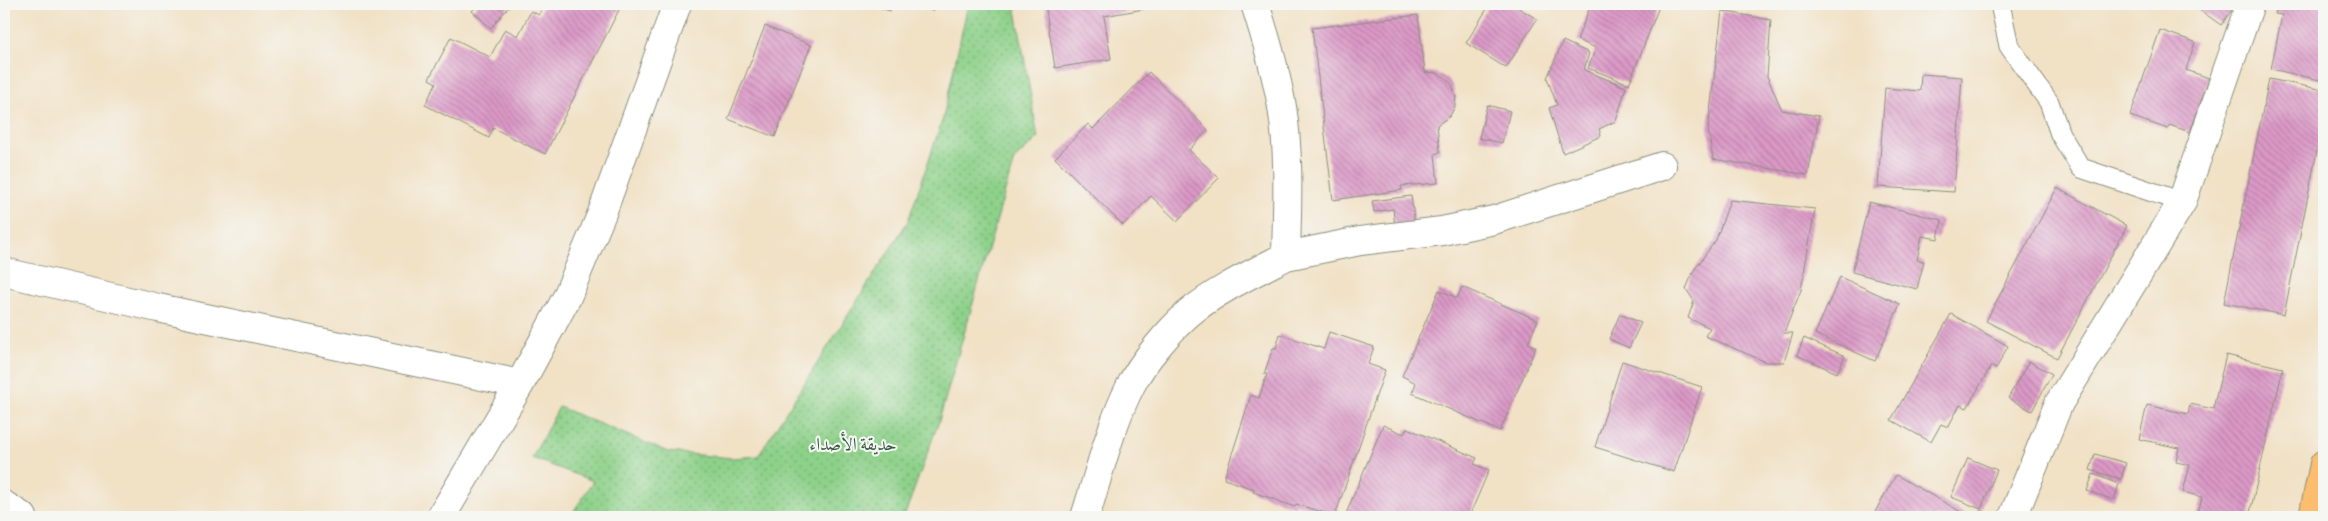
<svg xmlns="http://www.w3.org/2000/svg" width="2328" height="521" viewBox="0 0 2328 521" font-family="Alegreya,Amiri,serif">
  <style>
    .park { fill: url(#park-dots); stroke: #56875f }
    .building { fill: url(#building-back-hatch) }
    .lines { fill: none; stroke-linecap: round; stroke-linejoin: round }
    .lane-casing { stroke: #888f7c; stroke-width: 21 }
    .street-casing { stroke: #888f7c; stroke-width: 30 }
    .primary-casing { stroke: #888f7c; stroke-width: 30 }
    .lane { stroke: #fff; stroke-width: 19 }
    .street { stroke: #fff; stroke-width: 28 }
    .primary { stroke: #fcbd6e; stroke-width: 28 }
    .labels { text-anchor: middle; stroke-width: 4; stroke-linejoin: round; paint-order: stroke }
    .park-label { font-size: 18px; fill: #355b45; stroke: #f6f6f2 }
  </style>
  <defs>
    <pattern id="park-dots" width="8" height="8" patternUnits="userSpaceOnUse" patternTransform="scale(1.25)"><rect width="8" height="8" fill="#8ed18a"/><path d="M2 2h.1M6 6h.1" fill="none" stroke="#73ab72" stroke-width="1.8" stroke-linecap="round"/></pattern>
    <pattern id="building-back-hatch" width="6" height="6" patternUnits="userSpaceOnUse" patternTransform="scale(1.25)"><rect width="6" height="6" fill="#dc99c7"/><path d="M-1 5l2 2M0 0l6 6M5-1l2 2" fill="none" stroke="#b27ea2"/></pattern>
  </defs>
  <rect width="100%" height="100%" fill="#f6f6f2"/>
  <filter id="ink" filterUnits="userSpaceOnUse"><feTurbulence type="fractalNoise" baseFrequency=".02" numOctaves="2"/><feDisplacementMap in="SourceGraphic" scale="10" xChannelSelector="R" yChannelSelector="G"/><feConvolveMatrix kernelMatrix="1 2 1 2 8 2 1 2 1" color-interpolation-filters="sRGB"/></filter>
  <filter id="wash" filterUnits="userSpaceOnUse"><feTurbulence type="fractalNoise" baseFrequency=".0096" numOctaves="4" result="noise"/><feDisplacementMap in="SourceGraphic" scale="20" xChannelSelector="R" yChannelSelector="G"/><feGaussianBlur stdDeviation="1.12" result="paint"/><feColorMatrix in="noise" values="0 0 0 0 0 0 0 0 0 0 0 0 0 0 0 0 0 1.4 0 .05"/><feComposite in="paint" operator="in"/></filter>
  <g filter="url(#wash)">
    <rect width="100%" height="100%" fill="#f1e1c5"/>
    <path class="park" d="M968,4H1015L1038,138L1014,160L939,421L904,517H570L593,481L532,458L559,407L668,452L732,458L758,456L908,221L943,118Z"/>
    <g id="blocks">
      <path class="building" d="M478,4H511L491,28L472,11Z
        M544,4H622L545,154L493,128L489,138L425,105L436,83L429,79L451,37L490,57L505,29L518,36L531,11L539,15Z
        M870,4H892L890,11Z
        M914,4H936L933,11Z
        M1045,4H1143L1144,9L1104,16L1111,59L1055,68Z
        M1490,4H1512L1537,19L1506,68L1466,43Z
        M1591,4H1660L1629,84L1588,68L1596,48L1577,40Z
        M2191,4H2236L2221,25Z
        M2278,4H2324V81L2271,69L2282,15L2275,14Z
        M1722,11L1771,20L1767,76L1782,110L1819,116L1808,175L1713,159L1708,129Z
        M1418,15L1425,72L1436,73L1445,77L1452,85L1456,96L1455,106L1450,116L1437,125L1440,152L1435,154L1438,183L1401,186L1402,190L1333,200L1312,28Z
        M765,26L811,45L775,137L728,119Z
        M2160,30L2195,42L2186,70L2209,78L2190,132L2169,125L2168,129L2130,116Z
        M1563,41L1589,53L1584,70L1626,87L1616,121L1599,129L1601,136L1563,153L1549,108L1557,105L1547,78Z
        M1149,72L1208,130L1189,150L1219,178L1177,221L1151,196L1123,225L1055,158L1088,124L1093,129Z
        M1921,74L1962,77L1954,192L1878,187L1885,88L1920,91Z
        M2269,79L2324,90V116L2284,315L2224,303Z
        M1487,105L1510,111L1502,143L1479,138Z
        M2057,188L2127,226L2057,358L1986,321Z
        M1411,196L1415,224L1395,227L1393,209L1374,212L1372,201Z
        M1730,200L1815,209L1801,290L1784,333H1793L1784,362H1766L1705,336L1710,328L1688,318L1694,301L1686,289L1694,270L1716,240Z
        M1869,202L1942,220L1938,239L1922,236L1917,260L1924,261L1917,289L1852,272Z
        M1840,277L1900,304L1875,361L1815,334Z
        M1462,287L1538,320L1528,343L1536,347L1500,431L1412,393L1416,383L1402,376L1439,290L1457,298Z
        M1620,314L1641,323L1629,348L1609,339Z
        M1951,314L2008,346L1996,369L1991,366L1967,408L1960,405L1948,427L1941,424L1931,442L1891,420Z
        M1329,332L1374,347L1368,364L1385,370L1335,516L1296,504L1295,507L1253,492L1254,489L1224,479L1251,395L1259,398L1267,374H1264L1273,348H1276L1280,334L1324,349Z
        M1804,338L1845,356L1837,373L1797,355Z
        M2226,355L2283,368L2249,517H2197L2202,497L2183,492L2190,465L2176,462L2179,448L2139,439L2147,405L2188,414L2190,404L2213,409Z
        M1622,361L1702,387L1674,472L1595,447Z
        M2029,361L2052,374L2032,411L2008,398Z
        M1383,425L1404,434L1407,428L1477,458L1474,464L1489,470L1469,517H1349L1345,516Z
        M2095,454L2126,463L2121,479L2090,470Z
        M1968,458L1997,470L1981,509L1951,497Z
        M2093,474L2119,484L2114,500L2087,491Z
        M1896,475L1970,517H1872Z
        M1981,510L1994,517H1976Z"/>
    </g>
  </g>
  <g filter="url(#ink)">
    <use href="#blocks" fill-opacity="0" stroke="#888f7c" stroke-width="1"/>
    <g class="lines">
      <g class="lane-casing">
        <path id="lane" d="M2000,4L2009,46L2049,102L2060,134L2081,168L2182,202"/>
      </g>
      <g class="street-casing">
        <path id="street" d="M1286,256L1360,241L1442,231L1494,220L1662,166
          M4,272L158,308L520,384
          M4,505L23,517
          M441,517L520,384L567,297L602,213L677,4
          M1085,517C1099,474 1110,426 1131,385C1143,361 1169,331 1188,314C1215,291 1255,272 1286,256C1287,207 1290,156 1282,107C1276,72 1266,38 1255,4
          M2013,517L2059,403L2182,202L2250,4"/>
      </g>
      <g class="primary-casing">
        <path id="primary" d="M2313,517L2324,464"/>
      </g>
      <use href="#lane" class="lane"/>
      <use href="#street" class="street"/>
      <use href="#primary" class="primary"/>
    </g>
  </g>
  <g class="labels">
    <g class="park-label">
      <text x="853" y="450">حديقة الأصداء</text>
    </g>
  </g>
  <rect width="2328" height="521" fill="none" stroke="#f6f6f2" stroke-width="20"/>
</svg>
